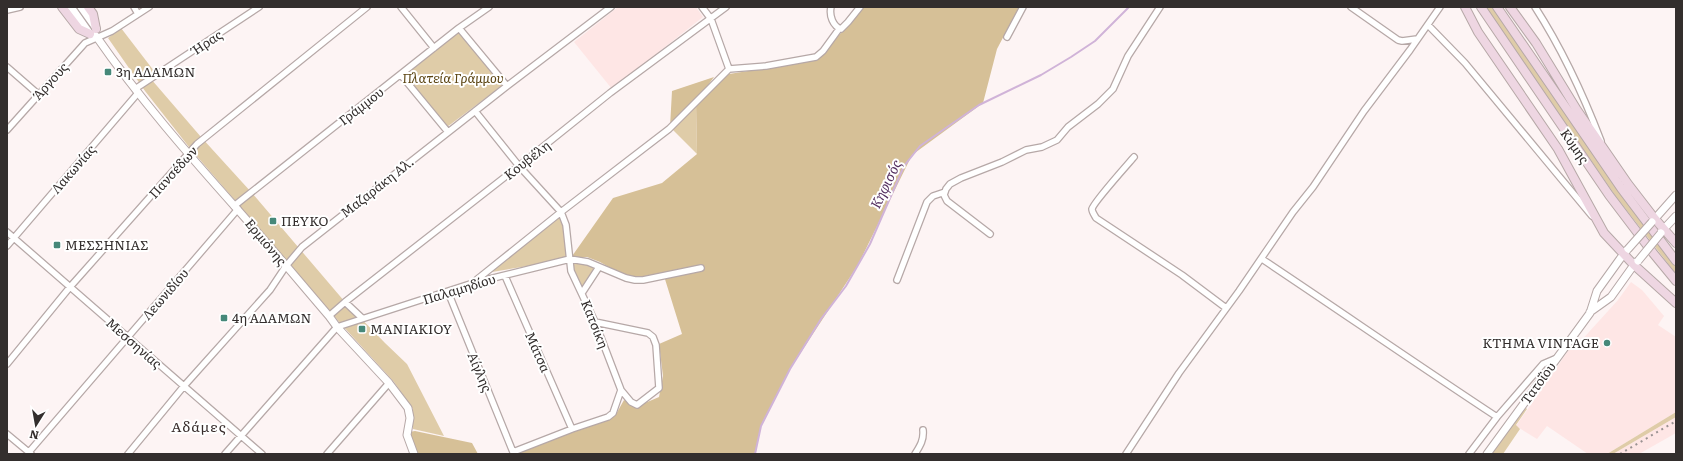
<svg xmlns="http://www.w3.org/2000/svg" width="1683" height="461" viewBox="0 0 1683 461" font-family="Literata,serif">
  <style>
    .built { fill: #fee6e5 }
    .green { fill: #dfcca8 }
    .forest { fill: #d6c097 }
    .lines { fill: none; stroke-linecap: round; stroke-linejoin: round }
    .stream { stroke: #d0b3d8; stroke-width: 2 }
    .minor-casing { stroke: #b6a8a7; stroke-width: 8 }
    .tertiary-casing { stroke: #b6a8a7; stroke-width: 9 }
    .secondary-casing { stroke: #b6a8a7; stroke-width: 10 }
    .minor { stroke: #fff; stroke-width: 5.5 }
    .tertiary { stroke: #fff; stroke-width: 7 }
    .secondary { stroke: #eed6e2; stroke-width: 8 }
    .rail { stroke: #9a9292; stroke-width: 2; stroke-dasharray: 2 4; stroke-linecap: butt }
    .tertiary-bridge-casing { stroke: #b6a8a7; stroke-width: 9; stroke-linecap: butt }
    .tertiary-bridge { stroke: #fff; stroke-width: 7 }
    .poi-dot { fill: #468879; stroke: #fff; stroke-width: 1.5 }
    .labels { text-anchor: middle; stroke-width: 4; stroke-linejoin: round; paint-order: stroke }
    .street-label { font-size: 13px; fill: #332e2d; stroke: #fff }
    .poi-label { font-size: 13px; fill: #332e2d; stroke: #fff; text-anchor: start }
    .park-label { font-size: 13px; font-style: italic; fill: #5a4310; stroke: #fff }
    .water-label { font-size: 14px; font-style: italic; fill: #553060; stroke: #fff }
    .neighbourhood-label { font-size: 14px; letter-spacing: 1px; fill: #382d2c; stroke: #fff }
  </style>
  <rect width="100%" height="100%" fill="#fdf4f4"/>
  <path class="built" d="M618,7H696L703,17L612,89L574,42Z
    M1631,282L1642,290L1664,316L1658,325L1676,337V412L1607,454H1588L1547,426L1537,439L1516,426L1575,341L1579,343L1618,300Z
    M1676,417V433L1639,454H1613Z"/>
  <path class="green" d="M1486,7H1492L1618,191L1676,267V274L1614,194Z
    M121,28L154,71L151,79L201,137L252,193L345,302L385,343L407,364L444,436L413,429V409L394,382L341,324L189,147L145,91L108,38Z
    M459,28L503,85L447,127L401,75Z
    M696,102L697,154L670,127Z
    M561,212L570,259L597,268L582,292L570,259L486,273Z
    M1525,407L1527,409L1516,425L1520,429L1503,454H1492Z
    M1676,412V417L1613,454H1607Z"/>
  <path class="forest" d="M864,7H1019L997,49L983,103L912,155L858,265L790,369L761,426L755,454H509L615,416L624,400L638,406L659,397L663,376L659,344L682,334L664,276L643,280L626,277L600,262L587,257L570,259L613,198L662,183L697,154L696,102L670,127L672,91L714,77L697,100L729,74L817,60Z
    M415,431L472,443L478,454H415L409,432Z"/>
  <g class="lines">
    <path class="stream" d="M755,454L761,426L790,369L821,319L846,286L870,244L904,166L920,146L979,105L1041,75L1071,57L1095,41L1129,7"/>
    <g class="minor-casing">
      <path id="minor" d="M134,7L138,14
        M401,7L434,48
        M831,7C829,16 833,26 841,29L848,22L860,7
        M1351,7L1398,40L1402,41L1417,39
        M1535,7C1562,49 1583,94 1601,141
        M7,10L20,7
        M1428,25L1465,63L1592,216
        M459,28L507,86
        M1007,37L1023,7
        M7,67L38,94
        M729,69L766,66L816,57L823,51L839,29
        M401,75L448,132
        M135,89L259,7
        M475,111L519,166L561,212L566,225L571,271L595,322L621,390
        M7,130L85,43L112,31L149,7
        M1134,157C1128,164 1093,203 1092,209C1092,212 1095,216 1096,218L1182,275L1226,308
        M234,206L459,28L489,7
        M7,232L262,454
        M990,234L947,201L944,195L946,189L950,184L961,178L1002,162L1026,150L1042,147L1057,140L1068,127L1098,104L1113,89L1128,56L1160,7
        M7,246L138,93
        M1262,259C1340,311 1418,365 1497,417
        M505,276L572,429
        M897,280L927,202L933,196L945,192
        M475,281L561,212L669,129L729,69L711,19L702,7
        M448,292L513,452L572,429L608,417L613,413L621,390L631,402L637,405L659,388L656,345L653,337L648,333L595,322
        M582,293L599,267
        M345,302L362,318
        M329,316L345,302L519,166L610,93L726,7
        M7,364L70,287L197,144L367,7
        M7,434L31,454
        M29,452L238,209
        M128,454L184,386L270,290L286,266L302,247L507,86L611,7
        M225,454L337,327L473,283L570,259L588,262L626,278L635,280H643L701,268
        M327,454L389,383
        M915,454C920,446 924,440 923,430
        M1126,454L1179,373L1239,291L1293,212L1313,187L1364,111L1410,50L1440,7
        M1469,454L1497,417L1543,364L1557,358"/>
    </g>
    <g class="tertiary-casing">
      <path id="tertiary" d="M71,7L90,34L96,36C139,98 188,154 238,210C269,245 299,281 329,316L337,327L389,383L408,408L410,418L407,435L414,454
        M81,7L96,28
        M1652,222L1676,195
        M1661,232L1676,216
        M1590,312L1611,297L1636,262
        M1487,454L1590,313L1597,291L1620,259L1627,250"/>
    </g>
    <g class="secondary-casing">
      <path id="secondary" d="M62,7L79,29L90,34
        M88,7L93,14L96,29
        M1465,7L1478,32L1558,149L1604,233L1634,265L1676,303
        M1481,7L1609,195L1653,253L1676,281
        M1497,7L1621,188L1676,261
        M1510,7L1536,43L1577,110L1628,184L1655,219L1676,243"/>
    </g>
    <use href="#minor" class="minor"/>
    <use href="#tertiary" class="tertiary"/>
    <use href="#secondary" class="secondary"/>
    <path class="rail" d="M1620,454L1676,421"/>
    <g class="tertiary-bridge-casing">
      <path id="tertiary-bridge" d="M1628,249L1652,222
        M1638,261L1661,233"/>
    </g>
    <use href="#tertiary-bridge" class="tertiary-bridge"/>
  </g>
  <g class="poi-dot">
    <rect x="104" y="68" width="8" height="8" rx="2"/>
    <rect x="269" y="217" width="8" height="8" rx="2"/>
    <rect x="53" y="241" width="8" height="8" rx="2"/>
    <rect x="220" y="314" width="8" height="8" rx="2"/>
    <rect x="358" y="325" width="8" height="8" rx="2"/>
    <circle cx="1607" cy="343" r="4"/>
  </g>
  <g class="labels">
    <g class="street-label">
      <text transform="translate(207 42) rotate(-34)" y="5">Ήρας</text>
      <text transform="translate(50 81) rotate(-48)" y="5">Άργους</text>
      <text transform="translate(361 106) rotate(-38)" y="5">Γράμμου</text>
      <text transform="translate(1575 146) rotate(55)" y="5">Κύμης</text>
      <text transform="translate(527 160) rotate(-38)" y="5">Κουβέλη</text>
      <text transform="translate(73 169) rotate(-49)" y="5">Λακωνίας</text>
      <text transform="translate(173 172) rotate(-48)" y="5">Πανσέδων</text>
      <text transform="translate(377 187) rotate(-38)" y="5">Μαζαράκη Αλ.</text>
      <text transform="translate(266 242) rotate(50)" y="5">Ερμιόνης</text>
      <text transform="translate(459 289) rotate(-17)" y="5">Παλαμηδίου</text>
      <text transform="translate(165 294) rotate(-49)" y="5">Λεωνιδίου</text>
      <text transform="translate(595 324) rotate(68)" y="5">Κατσίκη</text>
      <text transform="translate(134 343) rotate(41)" y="5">Μεσσηνίας</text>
      <text transform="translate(538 352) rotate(66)" y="5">Μάτσα</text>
      <text transform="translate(480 372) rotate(67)" y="5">Αίγλης</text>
      <text transform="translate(1538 383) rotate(-54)" y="5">Τατοΐου</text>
    </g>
    <g class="poi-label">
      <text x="116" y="77">3η ΑΔΑΜΩΝ</text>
      <text x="281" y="226">ΠΕΥΚΟ</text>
      <text x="65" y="250">ΜΕΣΣΗΝΙΑΣ</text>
      <text x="232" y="323">4η ΑΔΑΜΩΝ</text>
      <text x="370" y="334">ΜΑΝΙΑΚΙΟΥ</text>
      <text x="1599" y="348" text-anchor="end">KTHMA VINTAGE</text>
    </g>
    <g class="park-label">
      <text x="453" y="83">Πλατεία Γράμμου</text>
    </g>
    <g class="water-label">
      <text transform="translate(886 184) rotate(-64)" y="5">Κηφισός</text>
    </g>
    <g class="neighbourhood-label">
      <text x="199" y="432">Αδάμες</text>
    </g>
  </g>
  <rect width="1683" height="461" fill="none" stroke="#332e2d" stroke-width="16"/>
  <g transform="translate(36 425) rotate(191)" stroke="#ffffff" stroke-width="3" paint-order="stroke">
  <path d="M0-3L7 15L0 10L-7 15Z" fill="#332e2d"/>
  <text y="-6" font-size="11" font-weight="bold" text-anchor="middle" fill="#332e2d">N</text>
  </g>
</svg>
